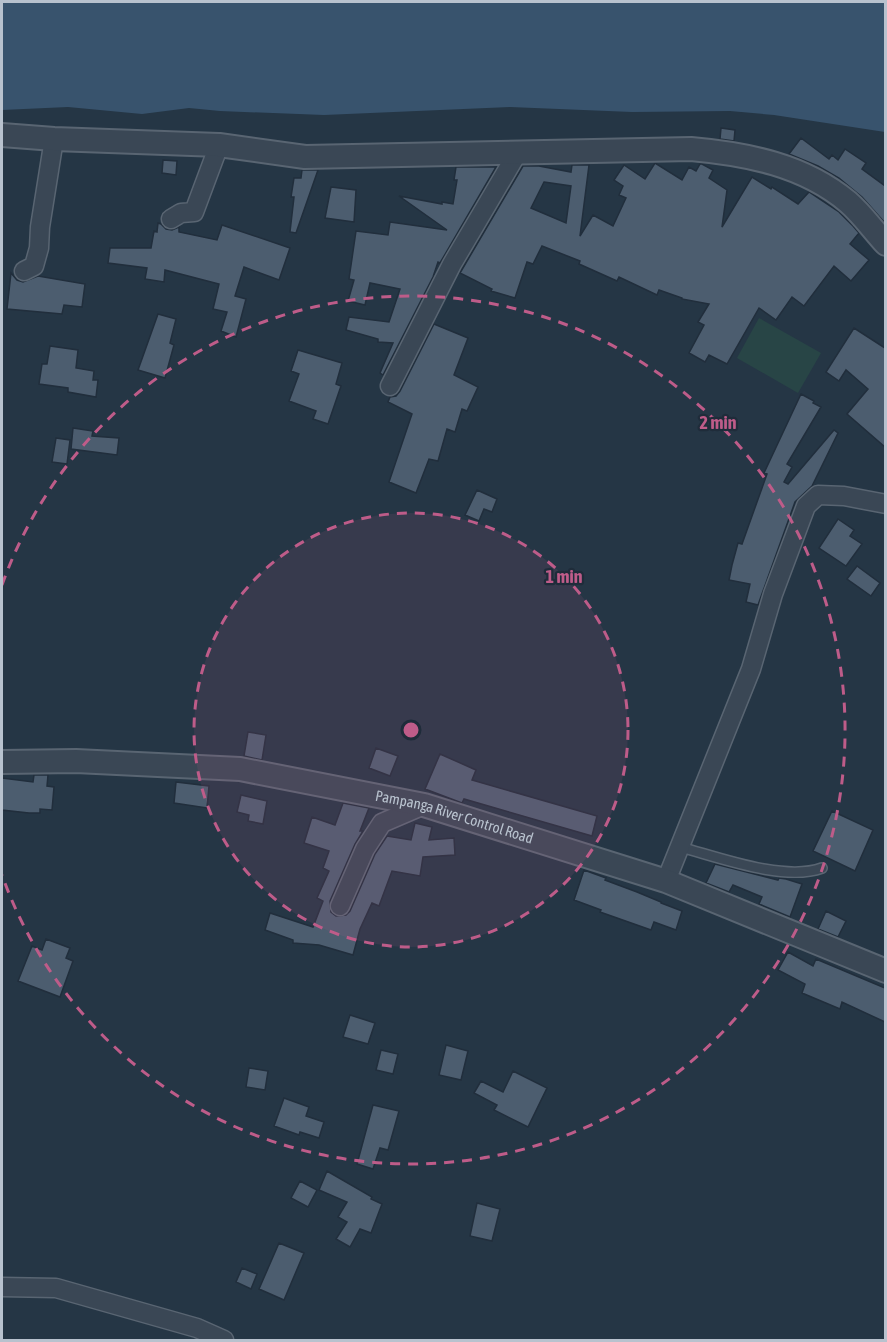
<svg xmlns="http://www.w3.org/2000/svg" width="887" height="1342" viewBox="0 0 887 1342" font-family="'Asap Condensed',sans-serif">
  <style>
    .green { fill: #284546 }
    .water { fill: #38536d }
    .building { fill: #4c5d6f; stroke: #212e3c; stroke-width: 1.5; fill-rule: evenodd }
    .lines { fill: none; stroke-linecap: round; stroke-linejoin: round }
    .service-casing { stroke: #596572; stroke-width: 12 }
    .minor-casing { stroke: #596572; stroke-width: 21 }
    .tertiary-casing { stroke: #596572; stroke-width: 26 }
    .service { stroke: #3a4755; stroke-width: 9 }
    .minor { stroke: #3a4755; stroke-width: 18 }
    .tertiary { stroke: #3a4755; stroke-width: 22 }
    .ring { fill: none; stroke: #be5c89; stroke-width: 3; stroke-dasharray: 10 8 }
    .labels { text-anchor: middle; stroke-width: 4.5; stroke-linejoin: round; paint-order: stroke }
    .street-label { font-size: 15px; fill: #b8c2ce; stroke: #1f2c3a }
    .centre { fill: #be5c89; stroke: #1f2c3a; stroke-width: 3 }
    .ring-label { font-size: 18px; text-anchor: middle; font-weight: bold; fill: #be5c89; stroke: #1f2c3a; stroke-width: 4.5; stroke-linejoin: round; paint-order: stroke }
  </style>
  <rect width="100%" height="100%" fill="#253645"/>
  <path class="green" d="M759,318L821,353L798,393L737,358Z"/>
  <path class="water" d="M2,2H885V132L774,115L730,111L632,112L510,107L324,115L220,111L189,108L142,114L68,107L2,110Z"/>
  <path class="building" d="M721,128L735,130L734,141L720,139Z
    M801,138L829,159L832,155L838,160L845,149L866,163L862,169L885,186V223L862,197L839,178L818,166L789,154Z
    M163,160L177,161L176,175L162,173Z
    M655,163L682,180L689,167L696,171L700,164H702L713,170L709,178L727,190L722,227L752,177L771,189L772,187L798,204L809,192L839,212L853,226L859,233L850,244L869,260L851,281L834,266L804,306L792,297L776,320L759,308L727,364L709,355L705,362L689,353L704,325L698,322L709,304L682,299V298L659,290L657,295L619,277L617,281L579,264L580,261L542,246L533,264L527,262L515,298L491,291L492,289L460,273L523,166H539L571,172L572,165H589L580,236L593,215L613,226L626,198L619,195L623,186L614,180L624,165L645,179ZM544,182L571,186L566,223L531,208Z
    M456,167H496L440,263L438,262L433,277L383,375L380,373L393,343L378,342V339L346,330L349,317L389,322L400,289L370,283L365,305L348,301L354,280L349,279L356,231L388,235L390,222L447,230L399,196L442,204V202L453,204L457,180H454Z
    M302,170H318L296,233L290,232L294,197H291L294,178H301Z
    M331,187L356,190L354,222L325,218Z
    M158,223L161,224L166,229L172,230L179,227V232L217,240L222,225L290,248L279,280L244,267L235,296L246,299L236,337L221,331L227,312L213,309L219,284L165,270L164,282L145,279L147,268L108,263L110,248H151L154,231L157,232Z
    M11,273L17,280L23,282L38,276L85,284L82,307L64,305L62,314L7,309Z
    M158,314L176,319L170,343L174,345L165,378L138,370Z
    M434,324L468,338L454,375L478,387L467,411L462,409L455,432L447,429L438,461L429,459L416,493L389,482L412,414L388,402L390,397L396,396L400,391Z
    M854,328L885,348V447L847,414L868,389L846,370L839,381L826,372Z
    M50,346L78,350L76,368L94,371L93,380H98L96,397L68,392V388L39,384L42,364H47Z
    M298,350L342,363L336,384L341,386L328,424L313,419L316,411L289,401L299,374L291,371Z
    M801,394L814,401L813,403L821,407L787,464L792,467L784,482L788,484L834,430L838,433L812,486L795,502L758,605L746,602L750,584L729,580L732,565L738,543L742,544L767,474L764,473Z
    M73,428L93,431L92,436L119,438L117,455L71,449Z
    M56,438L70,440L67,464L52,462Z
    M477,490L497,499L492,512L484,509L479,521L465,515Z
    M838,519L854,530L850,536L862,544L846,566L819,548Z
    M857,566L880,583L871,596L847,579Z
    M248,732L266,735L262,760L244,756Z
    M376,748L398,756L390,776L369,768Z
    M440,754L476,770L472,780L597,816L592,836L464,799L462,803L425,789Z
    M34,775H48L47,786L54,787L52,810L40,809V813H29L2,810V778L33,782Z
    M176,782L209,786L207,808L174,803Z
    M241,795L267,801L263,824L248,821L249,815L237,812Z
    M343,803L369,808L360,831H363L355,844L330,901L331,912L336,916L346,915L350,911L375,854L387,836L411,840L415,823L432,827L429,840L454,838L455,855L423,857L420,876L392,871L379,906L372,903L360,929L353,955L319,945L293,943V940L265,930L270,913L313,927L323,901L317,898L329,871L323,868L329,851L304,843L312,817L335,825Z
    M832,811L873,830L855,871L813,851Z
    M715,864L778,880L779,878L786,879L802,884L790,917L759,904L762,897L733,885L729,892L706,883Z
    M584,870L606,878L605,880L637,892L661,902V903L682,911L676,930L654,922L651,930L600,912L601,910L574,900Z
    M826,911L846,921L838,937L818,929Z
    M46,939L70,948L66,958L73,961L60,997L18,981L32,946L42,950Z
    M788,952L813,966L816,959L885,988V1022L842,1002L840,1009L802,993L805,984L778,970Z
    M350,1015L375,1023L368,1044L343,1037Z
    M446,1045L468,1051L461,1080L439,1075Z
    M381,1050L398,1054L393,1074L376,1070Z
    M249,1068L268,1071L265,1090L246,1087Z
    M513,1071L547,1088L528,1127L494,1110L497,1105L474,1093L481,1081L503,1092Z
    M284,1098L309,1107L306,1116L324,1122L319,1138L300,1132L299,1135L274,1126Z
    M373,1105L399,1111L388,1150L380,1148L373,1169L357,1164Z
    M327,1171L372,1197L371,1199L382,1204L371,1233L360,1229L350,1247L336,1239L347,1222L338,1217L347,1202L319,1190Z
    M300,1181L317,1190L308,1207L291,1198Z
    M477,1203L500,1209L492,1241L470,1236Z
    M279,1243L304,1253L284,1300L259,1289Z
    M242,1268L257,1274L251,1289L236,1282Z"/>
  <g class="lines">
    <g class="service-casing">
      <path id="service" d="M680,847C718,857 784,882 822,868"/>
    </g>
    <g class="minor-casing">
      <path id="minor" d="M171,219L181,213L194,212L219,145
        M24,271L34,266L39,248L40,227L54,139
        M390,386L452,264L518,152
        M666,881L751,669L773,594L806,506L818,495L844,496L886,504
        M340,906L365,849L382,823L424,805
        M2,1287L56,1288L197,1328L224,1340"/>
    </g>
    <g class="tertiary-casing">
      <g id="tertiary">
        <path d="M2,135L54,139L219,145L305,157L691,149C747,154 804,165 848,202C862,214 873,230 886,244"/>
        <path id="s1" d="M2,762L76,761L240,769L424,805L666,881L886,971"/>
      </g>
    </g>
    <use href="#service" class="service"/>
    <use href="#minor" class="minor"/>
    <use href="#tertiary" class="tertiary"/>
  </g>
  <circle cx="411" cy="730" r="217" fill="#be5c89" fill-opacity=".12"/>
  <g class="ring">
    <circle cx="411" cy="730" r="217"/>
    <path d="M2 585A434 434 0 1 1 2 875"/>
  </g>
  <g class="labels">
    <g class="street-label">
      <text dy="5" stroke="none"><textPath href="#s1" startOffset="458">Pampanga River Control Road</textPath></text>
    </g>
  </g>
  <circle cx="411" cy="730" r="9" class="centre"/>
  <g class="ring-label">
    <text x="718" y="429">2 min</text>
    <text x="564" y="583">1 min</text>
  </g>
  <rect width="887" height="1342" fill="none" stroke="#b8c2ce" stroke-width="6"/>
</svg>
